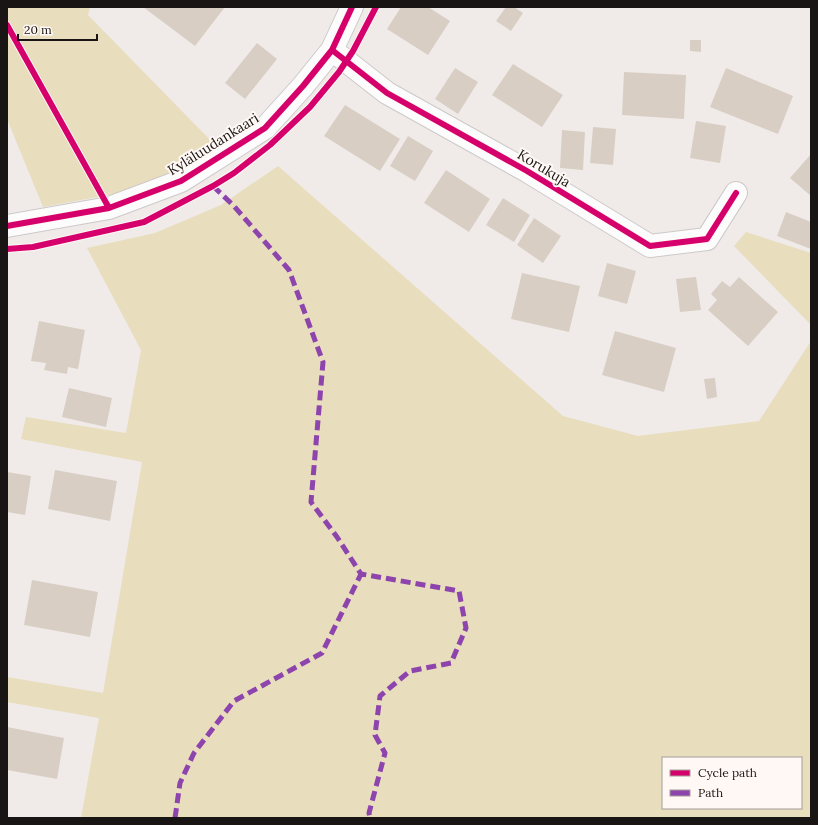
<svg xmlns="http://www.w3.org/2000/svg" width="818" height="825" viewBox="0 0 818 825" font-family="Lora,serif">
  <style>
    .green { fill: #e8ddbd; fill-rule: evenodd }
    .building { fill: #d8cec4 }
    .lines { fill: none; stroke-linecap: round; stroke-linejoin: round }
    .street-casing { stroke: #cdc9c8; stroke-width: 24 }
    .street { stroke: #fdfcfc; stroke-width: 22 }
    .quiet { stroke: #8e44ad; stroke-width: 5; stroke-dasharray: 10 5; stroke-linecap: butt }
    .cycleway-casing { stroke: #fff8f4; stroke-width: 8 }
    .cycleway { stroke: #d6006c; stroke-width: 6 }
    .labels { text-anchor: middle; stroke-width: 4; stroke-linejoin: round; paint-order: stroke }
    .street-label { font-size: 14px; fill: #181514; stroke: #fff8f4 }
  </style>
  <rect width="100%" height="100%" fill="#f0ebe9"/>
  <path class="green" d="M7,7H90L88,15L219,149L182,171L124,192L43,207L7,119Z
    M278,166L563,416L638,436L759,421L811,341V818H81L99,718L7,702V677L103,693L142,462L21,439L26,417L126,433L141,350L87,248L155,233L221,205ZM663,758H801V808H663Z
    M746,232L811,253V325L734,246Z"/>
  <path class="building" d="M143,7H225L195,46Z
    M401,7H428L450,21L428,55L387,29Z
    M506,7H514L523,13L511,31L496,21Z
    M690,40H701V52L690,51Z
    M257,43L277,59L245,99L225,83Z
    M513,64L563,95L542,127L492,95Z
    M455,68L478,82L458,114L435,99Z
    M726,68L793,96L778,134L710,107Z
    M624,72L686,75L684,119L622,115Z
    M345,105L400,139L380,171L324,136Z
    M696,121L726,126L720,163L690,158Z
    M593,127L616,129L613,165L590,163Z
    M562,130L585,132L583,170L560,168Z
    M408,136L433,151L415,181L390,166Z
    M811,154V196L790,178Z
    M446,170L490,199L469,232L424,203Z
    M503,198L530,215L514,242L486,225Z
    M786,212L811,222V249L777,236Z
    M534,218L561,236L543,263L517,245Z
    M607,263L636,271L627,304L598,296Z
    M522,273L580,286L569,332L511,319Z
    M696,277L701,310L680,312L676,279Z
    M739,277L778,312L748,346L708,310L717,300L711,294L722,281L730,287Z
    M39,321L85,330L78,369L68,367L67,374L44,370L46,363L31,361Z
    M615,331L676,348L664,392L602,375Z
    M715,378L717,397L707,399L704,379Z
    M69,388L112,398L106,427L62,417Z
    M55,470L117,481L110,521L48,509Z
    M7,472L31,476L25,515L7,512Z
    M32,580L98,592L90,637L24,625Z
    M7,727L64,738L57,779L7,770Z"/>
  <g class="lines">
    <g class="street-casing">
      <path id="street" d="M332,50L387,93L527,171L650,246L707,239L736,193
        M7,226L109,208L181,181L265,128L303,86L332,50L352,7"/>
    </g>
    <use href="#street" class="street"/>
    <path class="quiet" d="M213,186L234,206L289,270L323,362L311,502L337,537L361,574L459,591L466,628L451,663L410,671L380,696L375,735L385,753L369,813L370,818
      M175,818L180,783L194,753L234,701L322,653L361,574"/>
    <g class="cycleway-casing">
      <path id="cycleway" d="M7,25L109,208
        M332,50L387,93L527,171L650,246L707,239L736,193
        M7,226L109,208L181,181L265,128L303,86L332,50L352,7
        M7,249L33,247L144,222L213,186L234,173L270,145L310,107L339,72L353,51L376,7"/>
    </g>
    <use href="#cycleway" class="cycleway"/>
  </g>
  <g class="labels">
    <g class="street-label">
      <text transform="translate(213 144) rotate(-32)" y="5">Kyläluudankaari</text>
      <text transform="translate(544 168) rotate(31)" y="5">Korukuja</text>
    </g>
  </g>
  <rect width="818" height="825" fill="none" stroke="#181514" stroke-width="16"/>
  <rect x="662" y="757" width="140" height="52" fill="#fff8f4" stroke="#a39d9a"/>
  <rect x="670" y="770" width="20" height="6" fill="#d6006c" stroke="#a39d9a"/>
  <text x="698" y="777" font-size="12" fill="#181514">Cycle path</text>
  <rect x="670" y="790" width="20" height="6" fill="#8e44ad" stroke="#a39d9a"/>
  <text x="698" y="797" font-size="12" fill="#181514">Path</text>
  <path d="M18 34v6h79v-6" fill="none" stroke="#181514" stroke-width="2"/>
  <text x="24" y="34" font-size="12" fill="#181514" stroke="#fff8f4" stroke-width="3" paint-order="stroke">20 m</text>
</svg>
